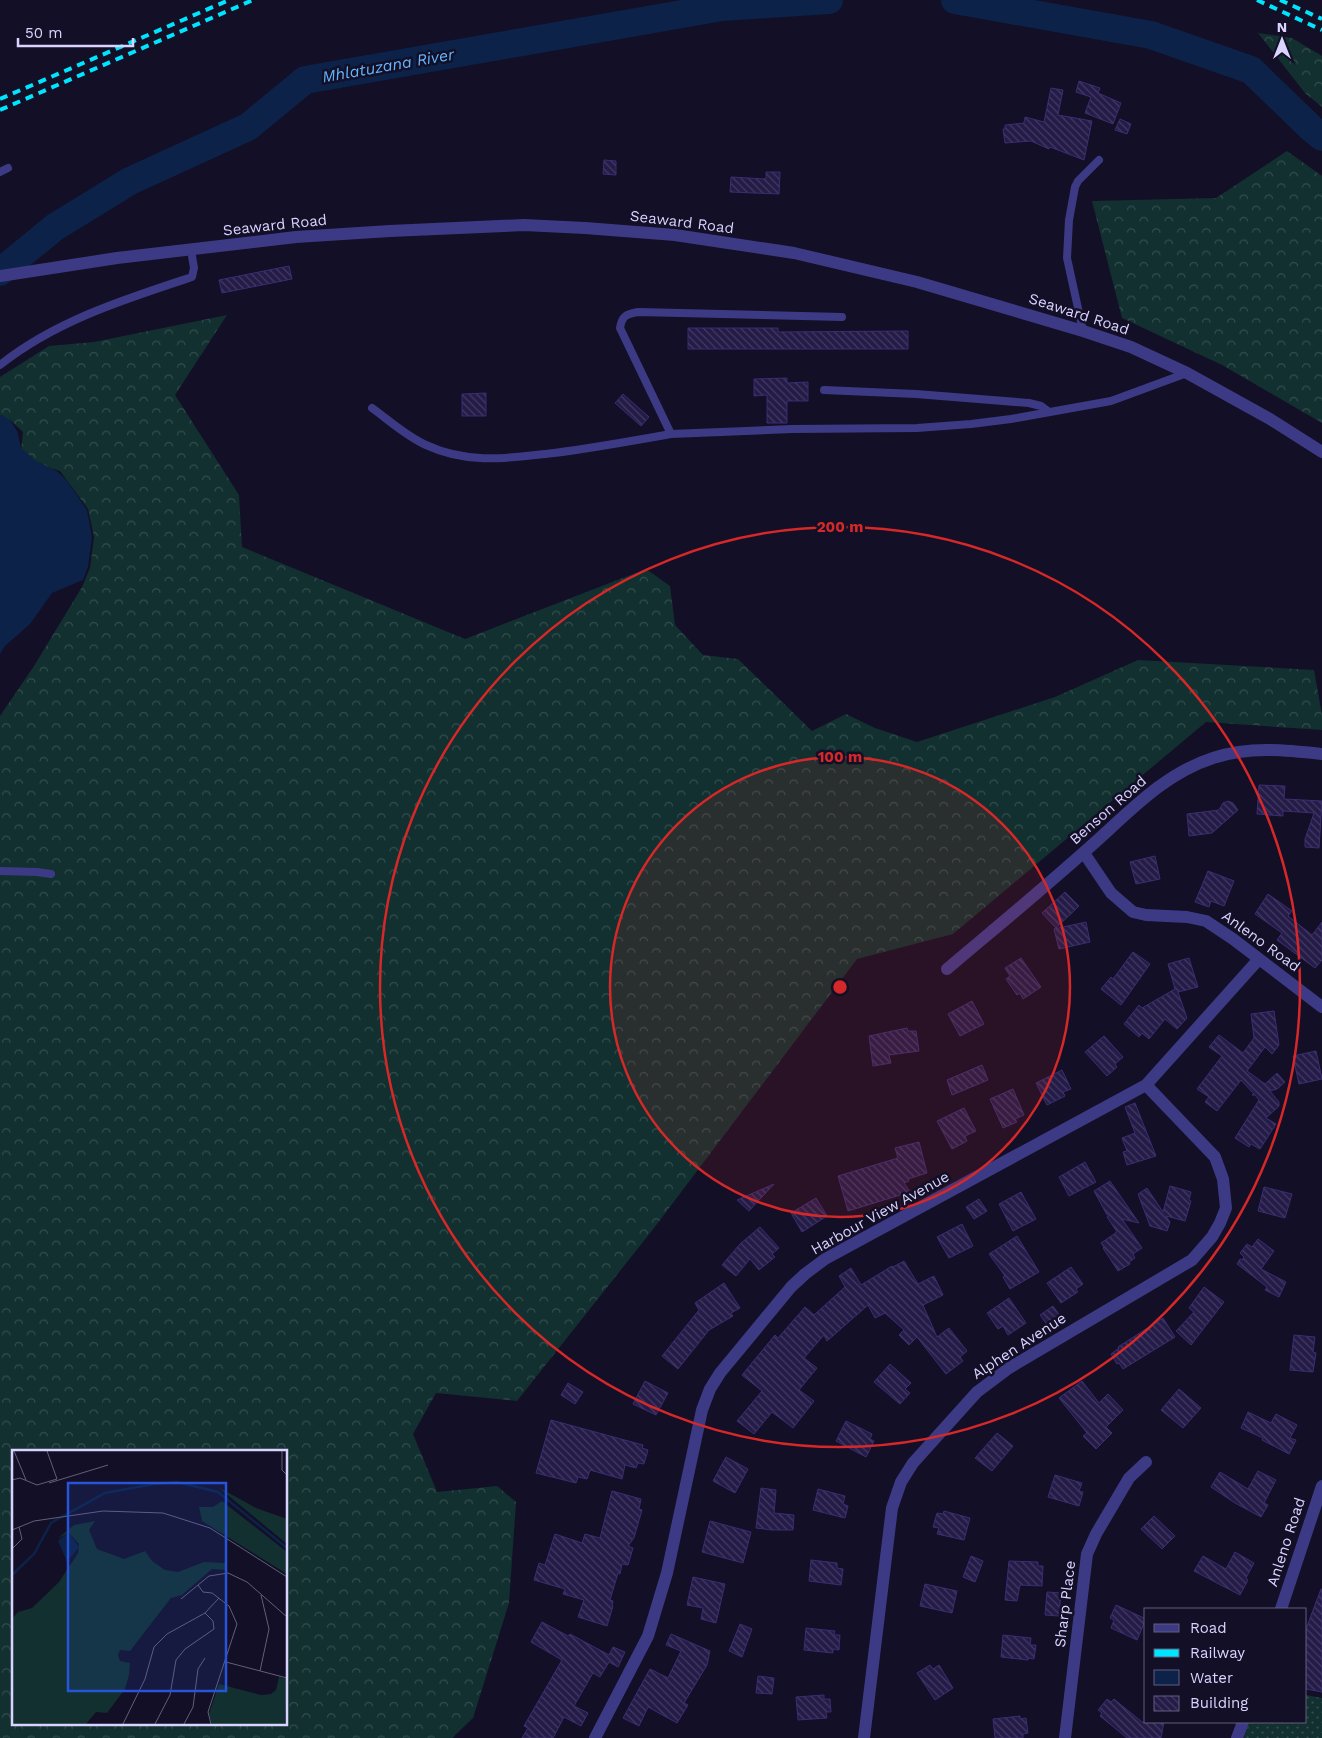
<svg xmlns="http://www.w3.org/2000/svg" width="1322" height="1738" viewBox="0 0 1322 1738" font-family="'Work Sans',sans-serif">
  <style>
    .green { fill: url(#green-dots) }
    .forest { fill: url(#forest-crowns); fill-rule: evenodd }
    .water { fill: #0c2248 }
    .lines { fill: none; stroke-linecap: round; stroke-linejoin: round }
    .river { stroke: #0c2248; stroke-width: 28 }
    .building { fill: url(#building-back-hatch); stroke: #3b2d73 }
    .service { stroke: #3d3a85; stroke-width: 8 }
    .minor { stroke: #3d3a85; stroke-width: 12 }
    .tertiary { stroke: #3d3a85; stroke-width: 12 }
    .rail { stroke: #00e5ff; stroke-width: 4; stroke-dasharray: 8 6; stroke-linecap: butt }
    .ring { fill: none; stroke: #d62828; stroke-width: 2.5 }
    .labels { text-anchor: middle; stroke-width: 5; stroke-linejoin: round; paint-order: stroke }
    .street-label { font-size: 15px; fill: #d9d4ff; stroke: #130f26 }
    .water-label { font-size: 16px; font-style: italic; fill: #62b6ff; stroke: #130f26 }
    .inset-river { fill: none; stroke: #0c2248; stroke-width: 2.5 }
    .inset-road { fill: none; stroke: #625e7d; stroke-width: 1 }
    .view { fill: #2655da; fill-opacity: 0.15; stroke: #2655da; stroke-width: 2.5 }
    .inset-edge { fill: none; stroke: #d9d4ff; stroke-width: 2.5 }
    .centre { fill: #d62828; stroke: #130f26; stroke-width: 2.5 }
    .ring-label { font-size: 15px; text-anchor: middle; font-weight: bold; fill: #d62828; stroke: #130f26; stroke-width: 5; stroke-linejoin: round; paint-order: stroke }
  </style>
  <defs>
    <pattern id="green-dots" width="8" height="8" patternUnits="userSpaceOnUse" patternTransform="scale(1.25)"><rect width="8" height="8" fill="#12302f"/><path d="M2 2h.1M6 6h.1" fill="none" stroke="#344d4e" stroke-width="1.8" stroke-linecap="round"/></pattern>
    <pattern id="forest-crowns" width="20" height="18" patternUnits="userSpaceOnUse" patternTransform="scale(1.25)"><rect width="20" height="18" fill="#12302f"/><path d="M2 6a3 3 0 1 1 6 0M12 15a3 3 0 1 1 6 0" fill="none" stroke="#344d4e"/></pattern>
    <pattern id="building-back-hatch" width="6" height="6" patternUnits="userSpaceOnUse" patternTransform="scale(1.25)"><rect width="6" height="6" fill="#241b47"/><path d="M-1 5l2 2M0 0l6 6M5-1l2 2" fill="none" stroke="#433b63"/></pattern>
  </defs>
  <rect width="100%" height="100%" fill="#130f26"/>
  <path class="green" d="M1306,1695L1322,1698V1738H1244L1249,1722H1306Z"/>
  <path class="forest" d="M1258,33L1292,38L1322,56V107L1305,93Z
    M1287,151L1322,176V423L1222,365L1122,318L1092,201L1216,198Z
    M227,315L175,395L239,495L242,547L465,639L646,569L670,586L675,625L703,655L738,659L812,731L846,714L875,728L917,742L1055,697L1138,660L1314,670L1322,715V730L1206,722L953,934L857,959L654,1228L517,1401L436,1393L413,1434L437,1492L497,1486L516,1502L509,1603L473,1718L452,1738H0V716L34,666L82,587L90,568L94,537L88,509L60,471L33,463L21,451L23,432L10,420L0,419V377L49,346L94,342ZM14,1452H286V1724H14Z"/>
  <path class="water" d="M0,414L10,420L17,431L21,448L35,460L58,472L67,481L87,510L92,537L88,567L83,580L52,593L30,624L5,646L0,654Z"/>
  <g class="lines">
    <path class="river" d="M955,0L1151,35L1251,70L1311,128L1322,137
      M0,272L55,227L130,181L248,127L305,80L722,7L829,0"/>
  </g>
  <path class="building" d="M1079,81L1100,88L1098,93L1121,103L1113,124L1085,113L1091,97L1076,92Z
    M1051,88L1063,90L1058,115L1092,121L1084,160L1050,147L1049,149L1031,141L1005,143L1003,129H1005V125L1024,123L1025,117L1044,122Z
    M1120,119L1131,124L1127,134L1115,130Z
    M604,160L616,161V175L603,174Z
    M766,172H780L779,194L730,192L731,177L766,179Z
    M289,266L292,279L222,293L219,280Z
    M688,328H778V332L908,331V349H688Z
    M787,378V383L808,382V401H787V423H767V395L754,396V379Z
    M486,393V416H462V394Z
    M623,394L649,417L641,426L615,403Z
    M1259,785L1285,786L1284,799L1322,801L1319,848L1305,847V839L1314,813L1283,811V816L1257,814Z
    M1228,801L1233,803L1238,810L1212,833L1189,836L1187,814L1219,810L1223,803Z
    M1155,856L1160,879L1136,884L1130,862Z
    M1208,871L1234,881L1224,906L1211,901L1209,907L1195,902Z
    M1065,892L1079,906L1056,928L1042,913Z
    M1268,894L1292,911L1288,916L1312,935L1322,922V960L1315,968L1277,940L1282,933L1255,914Z
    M1086,922L1090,942L1059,949L1054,929Z
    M1133,952L1150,964L1121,1005L1101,989L1111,977L1113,979Z
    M1021,958L1041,987L1023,999L1020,993L1017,995L1006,979L1010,976L1005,968Z
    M1189,958L1198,987L1178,992L1187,1018L1177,1029L1165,1019L1149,1039L1142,1033L1139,1037L1124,1024L1139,1005L1142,1008L1175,989L1168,964Z
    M972,1001L984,1024L960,1036L948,1014Z
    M1274,1011L1279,1045L1272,1054L1265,1047L1247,1071L1265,1084L1277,1073L1285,1082L1277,1089L1270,1091L1279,1102V1106L1266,1118L1276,1124L1260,1149L1251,1144L1249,1147L1235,1138L1259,1100L1255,1095H1252L1254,1094L1241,1080L1217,1111L1205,1102L1209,1097L1197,1089L1222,1056L1209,1047L1219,1035L1243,1053L1254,1038L1251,1014Z
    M907,1028L908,1031H916L919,1051L889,1055L891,1063L873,1066L869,1036Z
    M1104,1036L1123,1057L1115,1064L1117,1067L1107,1076L1085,1052Z
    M1316,1051L1322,1079L1299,1084L1293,1056Z
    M982,1065L988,1080L952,1095L947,1080Z
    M1062,1070L1071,1089L1063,1092L1065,1096L1047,1105L1036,1083Z
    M1013,1089L1024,1115L1015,1119L1017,1122L1003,1128L990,1099Z
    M1135,1103L1156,1156L1127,1165L1123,1152L1127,1151L1122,1138L1135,1133L1125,1107Z
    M964,1108L976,1131L965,1136L967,1141L952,1149L937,1121Z
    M919,1142L927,1173L908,1179L909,1181L904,1183L910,1192L848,1211L838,1176L898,1158L895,1148Z
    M1085,1162L1096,1182L1069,1196L1059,1177Z
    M1110,1181L1139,1223L1122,1219L1142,1248L1133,1254L1135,1258L1129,1262L1130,1264L1118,1271L1103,1248L1104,1247L1101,1243L1117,1232L1107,1217L1110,1215H1107L1094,1191Z
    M774,1184L749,1211L737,1200Z
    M1170,1186L1191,1192L1189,1200L1191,1201L1185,1221L1166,1216L1170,1222L1167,1231L1150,1226L1138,1194L1147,1188L1163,1212Z
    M1264,1187L1292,1194L1285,1218L1258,1211Z
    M1021,1192L1036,1219L1013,1231L999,1204Z
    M816,1198L827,1216L802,1232L791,1213Z
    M979,1199L987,1211L974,1219L966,1207Z
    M962,1224L973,1246L949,1258L937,1237Z
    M760,1227L779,1248L772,1254L775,1257L759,1270L750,1259L736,1276L722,1265L740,1244Z
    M1017,1236L1039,1272L1010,1289L1003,1277L1005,1276L989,1254Z
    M1258,1239L1274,1251L1261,1269L1286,1282L1279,1297L1265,1290L1267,1287L1237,1264L1240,1259L1242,1260L1244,1257L1240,1253L1247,1244L1252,1247Z
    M904,1261L918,1284L934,1276L943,1295L923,1305L937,1337L949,1328L967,1351L960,1357L963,1361L946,1374L917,1337L909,1345L899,1335L904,1330L885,1313L875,1318L868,1305L827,1341L824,1335L804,1358L817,1368L799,1390L814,1401L793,1428L772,1412L754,1434L737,1421L762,1391L742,1375L775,1335L778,1338L805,1307L814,1315L845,1287L839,1276L851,1268L861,1285L892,1266L893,1267Z
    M1071,1267L1083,1284L1076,1289L1078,1292L1061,1303L1047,1283Z
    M724,1283L740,1308L731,1313L733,1316L709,1330L678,1369L662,1356L699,1310L695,1303Z
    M1204,1287L1224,1302L1191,1345L1176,1331L1194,1312L1189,1308Z
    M1009,1298L1026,1323L1008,1335L1003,1326L998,1329L987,1313Z
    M1053,1306L1061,1317L1048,1326L1040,1315Z
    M1163,1318L1175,1337L1123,1369L1119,1363L1117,1364L1111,1354L1119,1348L1118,1347Z
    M1294,1335L1315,1337L1313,1352L1316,1353L1313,1372L1290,1370Z
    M890,1364L911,1383L905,1389L910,1393L900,1404L874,1382Z
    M645,1381L668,1393L656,1415L633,1404Z
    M1082,1381L1099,1403L1108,1394L1123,1410L1106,1427L1112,1433L1096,1449L1083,1436L1087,1433L1059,1398Z
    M568,1383L583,1392L575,1404L561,1395Z
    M1179,1389L1201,1408L1183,1428L1161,1410Z
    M1248,1412L1271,1423L1276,1414L1297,1425L1290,1438L1296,1440L1289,1454L1262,1440L1263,1438L1241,1428Z
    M551,1420L643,1445L642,1448L648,1450L644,1464L638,1463L636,1468L625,1465L622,1479L590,1470L587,1479L578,1477L576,1483L536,1473Z
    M846,1421L872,1434L870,1439L874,1441L866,1457L836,1441Z
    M997,1433L1013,1446L992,1471L975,1458Z
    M726,1457L748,1469L735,1493L713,1481Z
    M1258,1471L1276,1480L1264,1503L1268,1505L1261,1517L1235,1503L1211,1487L1220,1472L1248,1489Z
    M1055,1475L1082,1483L1079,1491L1083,1492L1079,1506L1048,1497Z
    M761,1488L776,1490L774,1513L794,1515L793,1530H772L756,1528Z
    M818,1489L845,1496L843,1504L848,1506L845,1518L813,1510Z
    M612,1491L641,1499L639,1509L642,1510L634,1538L628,1546L633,1548L628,1565L622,1564L620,1574L618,1573L610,1600L613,1601L612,1606H613L607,1626L578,1617L584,1600L563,1594L565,1589L534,1580L539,1563L545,1565L555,1534L582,1543L585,1534L600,1538Z
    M944,1511L970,1518L964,1540L937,1534L939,1528L933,1527L937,1513L943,1514Z
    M1154,1516L1175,1536L1162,1549L1141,1529Z
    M710,1521L751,1532L743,1563L702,1552Z
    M1235,1552L1254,1563L1246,1578L1248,1580L1240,1595L1194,1571L1203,1556L1226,1569Z
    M971,1556L983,1561L975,1582L963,1577Z
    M811,1560L837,1563V1568L843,1569L841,1585L809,1581Z
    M1009,1561L1038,1562V1566H1043L1042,1586L1020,1585L1017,1601L1005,1600Z
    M693,1577L725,1584L716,1623L701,1619L703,1608L687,1605Z
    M925,1584L957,1591L952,1613L920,1606Z
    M1321,1589H1322V1692L1306,1689V1629Z
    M1047,1592L1061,1593L1059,1616L1045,1615Z
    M1116,1605L1146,1619L1137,1640L1111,1628L1114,1620L1110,1618Z
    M542,1622L568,1636L570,1634L609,1655L613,1647L625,1652L618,1667L609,1662L600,1677L593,1673L574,1706L588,1713L581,1726L564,1717L553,1738H522L528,1728L524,1726L562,1660L531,1642Z
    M740,1624L752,1629L742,1657L729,1651Z
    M806,1628L835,1631L834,1635H840L839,1650L833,1649V1653L804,1650Z
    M671,1634L710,1651L707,1665L684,1703L688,1705L677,1723L648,1707L639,1726L623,1718L650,1669L668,1678L681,1651L666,1645Z
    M1003,1635L1031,1638L1030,1645H1036L1034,1659L1028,1658V1660L1001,1657Z
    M930,1665L933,1669L939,1665L953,1688L935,1700L917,1673Z
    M758,1676L774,1678L772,1694L756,1693Z
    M824,1695V1699H830L831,1712H826L827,1718L798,1720L796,1697Z
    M1107,1699L1111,1702L1114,1699L1142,1722H1164L1161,1738H1127L1100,1716L1102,1713L1098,1710Z
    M1020,1716V1719L1026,1718L1028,1733L1023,1734V1738H995L993,1719Z"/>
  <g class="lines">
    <path class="service" d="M0,172L8,168
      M842,317L638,312C626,314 622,316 620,328L671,434L792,429L917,428L971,424L1011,419L1111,401L1187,373
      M1083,331L1067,258L1069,220L1075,187L1078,181L1099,160
      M0,365C55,321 125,299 192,277L194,268L191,250
      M824,390L916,394L1029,403L1041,406L1049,412
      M372,408C390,421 406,436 426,445C469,465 509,458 554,453C593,448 632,441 671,434
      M0,871L37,872L51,874"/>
    <path class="minor" d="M1084,853L1111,893L1133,912L1146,915L1187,917L1206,921L1233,939L1322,1007
      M947,969C993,930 1038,893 1083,853C1124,818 1160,775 1213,758C1249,746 1286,750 1322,754
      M1281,1609L1322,1486
      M595,1738L648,1636L667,1573L702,1410L710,1389L720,1373L791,1287L805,1274L825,1259L1146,1085L1259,959
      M864,1738L892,1508L901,1482L913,1463L977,1392L1009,1368L1192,1260L1212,1237L1220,1223L1226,1208L1223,1179L1215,1157L1146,1085
      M1065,1738L1087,1554L1096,1534L1129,1478L1146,1462
      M1237,1738L1243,1722"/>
    <path class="tertiary" d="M0,276L117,258L296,237L390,231L524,225L585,228L675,235L794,253L917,282L1083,331L1131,347L1187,373L1270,419L1322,452"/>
    <path class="rail" d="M1257,0L1322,30
      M1280,0L1322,19
      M0,99L229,0
      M0,110L253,0"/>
  </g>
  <circle cx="840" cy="987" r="230" fill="#d62828" fill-opacity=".12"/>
  <g class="ring">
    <circle cx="840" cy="987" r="230"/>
    <circle cx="840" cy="987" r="460"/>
  </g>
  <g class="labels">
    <g class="street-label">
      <text transform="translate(682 222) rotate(7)" y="5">Seaward Road</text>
      <text transform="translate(275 225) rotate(-6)" y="5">Seaward Road</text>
      <text transform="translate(1079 314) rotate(18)" y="5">Seaward Road</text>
      <text transform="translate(1108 810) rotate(-41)" y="5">Benson Road</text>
      <text transform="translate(1261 941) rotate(36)" y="5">Anleno Road</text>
      <text transform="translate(880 1213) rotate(-29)" y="5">Harbour View Avenue</text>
      <text transform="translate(1019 1346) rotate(-33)" y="5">Alphen Avenue</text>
      <text transform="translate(1286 1542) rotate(-72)" y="5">Anleno Road</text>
      <text transform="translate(1065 1604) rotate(-83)" y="5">Sharp Place</text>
    </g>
    <g class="water-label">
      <text transform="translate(388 65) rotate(-10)" y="6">Mhlatuzana River</text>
    </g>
  </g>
  <g transform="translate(12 1450)">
    <rect width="275" height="275" fill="#130f26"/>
    <path d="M267,227L275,229L273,274H200L197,264L207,234L249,245L259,244L264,240Z" fill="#12302f"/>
    <path d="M206,37L244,58L275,69V94ZM210,51L275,102V124L190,71L187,57H201ZM83,71L77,80L85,99L112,109L133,101L140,111L153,120L166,122L192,112L213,113L214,120L200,119L170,145L159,148L118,201L108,200L106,205L108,211L118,213L117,225L113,239L95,263L84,262L74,274H0V169L6,162L20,158L47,132L66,103L67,94L57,83L46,88L62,75Z" fill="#12302f"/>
    <path d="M56,82L67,97L55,112L46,91Z" fill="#0c2248"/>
    <path class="inset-river" d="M0,125L22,104L39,73L93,43L142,34L165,32L206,42L275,98"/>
    <path class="inset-road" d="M2,1L14,30M270,1V20L275,25M0,30L8,28L25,35L45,29L35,1M37,33L96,15M0,80L22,71L91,61L151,63L198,78L275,127M0,99L10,89L7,77M186,135L191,142L200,143L217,156L225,174L196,262L199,274M169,149L197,126L216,123L235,132L275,167M214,212L275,228M248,221L257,179L249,145M111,274L133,229L142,197L155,184L193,163L207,148M143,274L158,245L164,210L173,199L202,179L201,171L193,163M172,274L181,257L186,219L193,208"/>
    <path class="view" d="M56,33H214V241H56Z"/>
    <rect width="275" height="275" class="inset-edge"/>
  </g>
  <circle cx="840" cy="987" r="8" class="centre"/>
  <g class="ring-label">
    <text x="840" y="532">200 m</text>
    <text x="840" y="762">100 m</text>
  </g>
  <rect x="1144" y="1608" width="162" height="115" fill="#130f26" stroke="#625e7d"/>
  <rect x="1154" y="1624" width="25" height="8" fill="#3d3a85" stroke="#625e7d"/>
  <text x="1190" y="1633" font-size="15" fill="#d9d4ff">Road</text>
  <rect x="1154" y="1649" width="25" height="8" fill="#00e5ff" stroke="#625e7d"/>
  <text x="1190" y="1658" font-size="15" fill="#d9d4ff">Railway</text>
  <rect x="1154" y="1670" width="25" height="15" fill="#0c2248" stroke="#625e7d"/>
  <text x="1190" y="1683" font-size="15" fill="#d9d4ff">Water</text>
  <rect x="1154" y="1696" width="25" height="15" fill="url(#building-back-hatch)" stroke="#625e7d"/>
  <text x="1190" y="1708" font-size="15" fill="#d9d4ff">Building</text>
  <g transform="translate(1282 40)" stroke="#130f26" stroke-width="4" paint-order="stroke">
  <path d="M0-4L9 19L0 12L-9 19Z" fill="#d9d4ff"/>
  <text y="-8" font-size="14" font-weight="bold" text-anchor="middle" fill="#d9d4ff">N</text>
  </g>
  <path d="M18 38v8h115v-8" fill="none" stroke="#d9d4ff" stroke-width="2.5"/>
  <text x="25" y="38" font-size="15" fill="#d9d4ff" stroke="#130f26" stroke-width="4" paint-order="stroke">50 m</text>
</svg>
